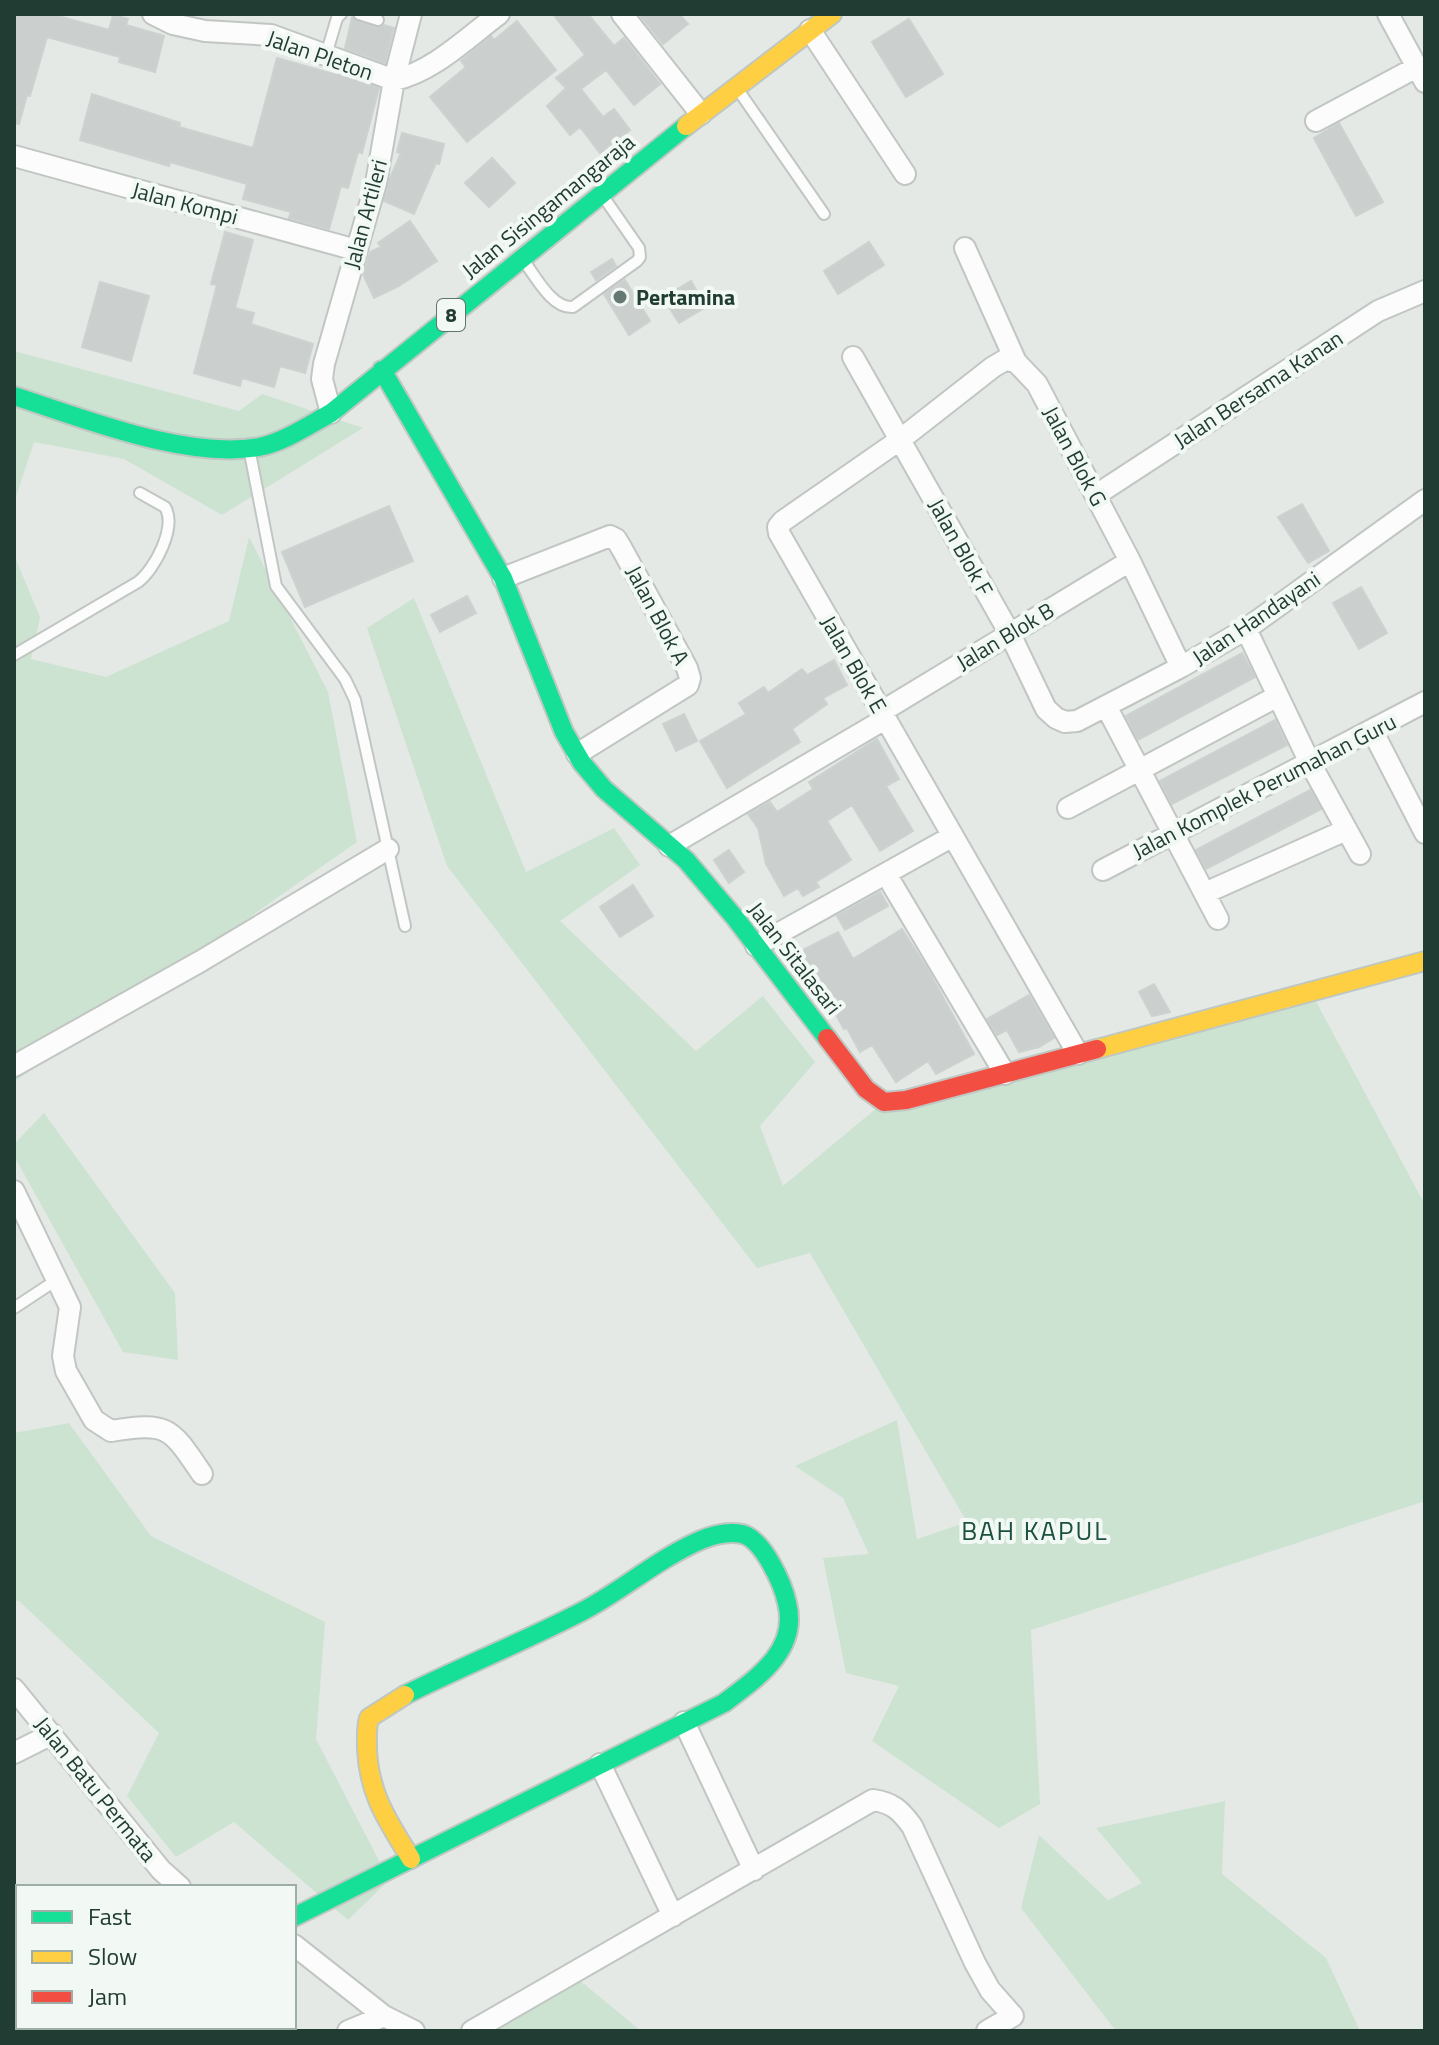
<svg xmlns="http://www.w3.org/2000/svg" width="1439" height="2045" viewBox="0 0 1439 2045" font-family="'Titillium Web',sans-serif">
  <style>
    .green { fill: #cce3d1 }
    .building { fill: #cbd0ce; stroke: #ccd2cf; stroke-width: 2 }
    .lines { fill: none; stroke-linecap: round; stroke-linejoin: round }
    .lane-casing { stroke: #c1c6c3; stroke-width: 14 }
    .street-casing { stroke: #c1c6c3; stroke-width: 24 }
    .fast-casing { stroke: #bfc7c3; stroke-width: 22 }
    .slow-casing { stroke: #bfc7c3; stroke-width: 22 }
    .jam-casing { stroke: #bfc7c3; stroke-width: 22 }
    .lane { stroke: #fbfcfb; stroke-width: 10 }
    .street { stroke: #fbfcfb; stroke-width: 20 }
    .fast { stroke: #16e098; stroke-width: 18 }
    .slow { stroke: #ffcf43; stroke-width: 18 }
    .jam { stroke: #f24e42; stroke-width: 18 }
    .poi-dot { fill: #657972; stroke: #f2f8f4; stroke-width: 3 }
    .labels { text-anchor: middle; stroke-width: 8; stroke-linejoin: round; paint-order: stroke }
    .shield { fill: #f2f8f4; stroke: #60756d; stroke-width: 2 }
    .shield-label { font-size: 20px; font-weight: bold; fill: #213d33 }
    .street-label { font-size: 22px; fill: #213d33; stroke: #f2f8f4 }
    .poi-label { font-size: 22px; font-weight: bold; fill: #213d33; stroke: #f2f8f4; text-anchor: start }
    .quarter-label { font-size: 26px; letter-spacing: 2px; fill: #1c503f; stroke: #f2f8f4 }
  </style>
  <rect width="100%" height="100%" fill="#e4e9e6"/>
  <path class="green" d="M14,351L239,411L262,394L363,428L222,515L124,459L34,442L14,503Z
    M249,537L328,692L357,842L14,1082V555L40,617L31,659L106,677L229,621Z
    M414,598L526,872L614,828L640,865L560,921L696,1051L763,996L815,1062L760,1126L783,1186L884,1102L1311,992L1425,1205V1501L1031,1630L1040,1804L999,1828L872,1741L899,1686L846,1673L823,1558L869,1554L843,1498L795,1466L897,1420L917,1539L967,1522L810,1253L757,1268L447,866L367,628Z
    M44,1113L175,1293L178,1360L123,1352L14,1156V1144Z
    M69,1423L151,1536L325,1622L316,1739L389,1880L348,1920L234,1822L176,1857L127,1796L159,1733L19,1601L14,1600V1433Z
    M1225,1801L1222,1874L1326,1958L1360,2031H1116L1021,1908L1039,1835L1108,1900L1142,1883L1096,1828Z
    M572,1974L641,2031H472Z"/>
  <path class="building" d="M14,14H51L109,30L113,15L128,19L126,25L164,36L155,72L119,62L120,57L47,37L30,96L27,95L19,124L14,123Z
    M553,14H588L614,46L624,38L660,84L634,105L606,70L581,89L603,117L614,109L630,130L600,153L580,127L570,135L547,106L566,88L556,78L585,55Z
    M639,14H679L688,24L663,44Z
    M352,18L376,28L384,25L394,28L385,63L345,48Z
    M909,19L943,74L906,97L872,42Z
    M517,21L556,70L467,142L430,97L466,67L461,61L491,36L494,40Z
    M277,58L337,75L338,73L379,88L362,153L358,152L348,188L341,186L329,229L289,218L291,212L243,199L247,184L170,162L169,166L80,140L92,94L180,123L179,127L253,148Z
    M1339,123L1383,202L1356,216L1314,138Z
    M402,133L444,144L439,164L436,163L414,214L384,201L390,178L401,153L397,152Z
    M492,158L515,183L489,207L465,183Z
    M410,221L437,261L399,286L374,298L363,274L370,252L381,247L378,243Z
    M225,232L253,240L235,308L254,313L251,324L313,344L305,373L280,366L274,387L242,378L240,386L194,373L217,285L211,284Z
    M869,242L884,265L838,294L824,271Z
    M612,259L616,266L596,280L591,272Z
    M625,280L650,321L629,335L604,294Z
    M691,281L706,307L679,323L669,307L681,300L676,290Z
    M100,282L149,296L131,361L82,347Z
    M1302,504L1329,551L1308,563L1278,517Z
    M389,506L413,561L305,607L282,552Z
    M1361,587L1387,633L1359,649L1333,603Z
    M467,596L476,613L440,632L431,615Z
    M1242,653L1255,677L1138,740L1126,716Z
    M834,660L847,685L823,698L827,704L792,729L800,742L727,788L700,741L746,714L739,703L764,687L768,693L802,669L807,675Z
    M684,714L697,741L676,751L663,724Z
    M1275,720L1287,745L1172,804L1160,781Z
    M877,739L899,779L886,786L913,831L880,851L852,805L827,821L851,860L816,882L819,887L803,896L798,888L784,896L766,864L758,828L748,814L770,802L777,812L813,789L809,782Z
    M1310,790L1321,809L1206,869L1196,850Z
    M729,850L744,872L729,883L714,860Z
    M633,885L653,916L620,937L600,907Z
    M880,892L888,906L845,930L837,916Z
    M902,929L928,970L974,1054L936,1074L928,1061L896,1082L872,1045L860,1052L847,1028L844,1029L827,999L823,1001L797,953L838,932L853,959Z
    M1154,984L1170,1012L1152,1016L1139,992Z
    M1029,995L1054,1038L1039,1047L1019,1052L1007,1030L997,1035L987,1019Z"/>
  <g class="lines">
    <g class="lane-casing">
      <path id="lane" d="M359,14L378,20
        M326,55L337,18L341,14
        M741,94L824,214
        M526,264C537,279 553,309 573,307L637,261L640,257L639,248L605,199
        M250,453L276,586L345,679L355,700L405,926
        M14,655L138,582C155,569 177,527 165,507L140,493
        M14,1308L58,1279"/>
    </g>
    <g class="street-casing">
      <path id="street" d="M153,14L173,24L205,31L271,35L394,80C433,72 468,37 499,14
        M622,14L701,114
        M1388,14L1425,82
        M810,30L905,174
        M1316,121L1417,67
        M14,156L356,250
        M965,248L1016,362L1037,384L1130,561L1181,667
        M853,357L1010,634L1046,709L1056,718L1065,722L1077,721L1181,667L1246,629L1425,500
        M1016,362L1005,360L993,367L901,439L783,521L778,527L779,533L1078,1054
        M331,413L322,379L324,364L376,183L394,80L411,14
        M1096,495L1378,311L1425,291
        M503,578L610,536L616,539L622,549L687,668L690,678L688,685L577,754
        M1246,629L1310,763L1360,854
        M1106,706L1218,919
        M881,712L1130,561
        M1372,730L1425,833
        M1068,808L1278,696
        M669,846L885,719
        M1103,870L1425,702
        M886,874L1005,1074
        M1205,893L1346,830
        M756,946L953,836
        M14,1066L201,961L388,849
        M14,1191L70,1307L63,1356L66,1371L94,1420L111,1431C169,1422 170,1427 202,1474
        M14,1689L161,1870L180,1887
        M684,1722L754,1870
        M14,1753L52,1734
        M600,1764L673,1916
        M294,1945L384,2016L414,2031
        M43,2031L50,2027
        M348,2031L384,2016
        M472,2031L873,1800C893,1803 900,1810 912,1826L975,1963L990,1990L1013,2016L987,2031"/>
    </g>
    <g class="fast-casing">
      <path id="fast" d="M382,370L503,578L564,732L582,763L604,789L686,860L736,919L827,1038
        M14,396C83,418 186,460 259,447C284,442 309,425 331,413L686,126
        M294,1917L724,1703C757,1678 799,1650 787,1603C783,1584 763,1539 742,1534C728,1531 713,1535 701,1540C657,1559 622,1591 581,1612C523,1642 463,1666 405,1695"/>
    </g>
    <g class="slow-casing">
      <path id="slow" d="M686,126L832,14
        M1097,1049L1425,961
        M405,1695L369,1718C366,1729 367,1738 367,1749C369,1795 388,1821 411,1859"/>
    </g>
    <g class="jam-casing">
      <path id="jam" d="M827,1038L866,1089L884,1102L906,1100L1097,1049"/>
    </g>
    <use href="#lane" class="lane"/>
    <use href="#street" class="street"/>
    <use href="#fast" class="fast"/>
    <use href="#slow" class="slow"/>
    <use href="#jam" class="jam"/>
  </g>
  <circle class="poi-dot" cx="620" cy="297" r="8"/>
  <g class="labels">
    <rect class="shield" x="437" y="299" width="28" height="32" rx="6"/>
    <g class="shield-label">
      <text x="451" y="322">8</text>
    </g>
    <g class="street-label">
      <text transform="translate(320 55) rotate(19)" y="8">Jalan Pleton</text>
      <text transform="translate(185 203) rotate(15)" y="8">Jalan Kompi</text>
      <text transform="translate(548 206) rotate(-39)" y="8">Jalan Sisingamangaraja</text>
      <text transform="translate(365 214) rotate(-75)" y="8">Jalan Artileri</text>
      <text transform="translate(1258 389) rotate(-33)" y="8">Jalan Bersama Kanan</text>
      <text transform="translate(1075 456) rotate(62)" y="8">Jalan Blok G</text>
      <text transform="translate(961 547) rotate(61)" y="8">Jalan Blok F</text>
      <text transform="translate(658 615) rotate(62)" y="8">Jalan Blok A</text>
      <text transform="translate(1256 618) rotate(-34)" y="8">Jalan Handayani</text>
      <text transform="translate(1005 636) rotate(-31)" y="8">Jalan Blok B</text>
      <text transform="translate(854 664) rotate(60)" y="8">Jalan Blok E</text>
      <text transform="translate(1264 786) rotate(-27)" y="8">Jalan Komplek Perumahan Guru</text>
      <text transform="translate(795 958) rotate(52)" y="8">Jalan Sitalasari</text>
      <text transform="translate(96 1789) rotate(51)" y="8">Jalan Batu Permata</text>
    </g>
    <g class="poi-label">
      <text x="636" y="305">Pertamina</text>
    </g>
    <g class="quarter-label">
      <text x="1035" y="1540">BAH KAPUL</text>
    </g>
  </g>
  <rect width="1439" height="2045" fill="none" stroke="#213d33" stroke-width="32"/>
  <rect x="16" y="1885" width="280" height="144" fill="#f2f8f4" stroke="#9eada7" stroke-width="2"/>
  <rect x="32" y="1911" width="40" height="12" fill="#16e098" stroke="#9eada7" stroke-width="2"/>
  <text x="88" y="1925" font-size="24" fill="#213d33">Fast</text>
  <rect x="32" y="1951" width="40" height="12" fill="#ffcf43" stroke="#9eada7" stroke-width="2"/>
  <text x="88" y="1965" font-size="24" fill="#213d33">Slow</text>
  <rect x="32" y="1991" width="40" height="12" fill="#f24e42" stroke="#9eada7" stroke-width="2"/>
  <text x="88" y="2005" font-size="24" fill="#213d33">Jam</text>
</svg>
